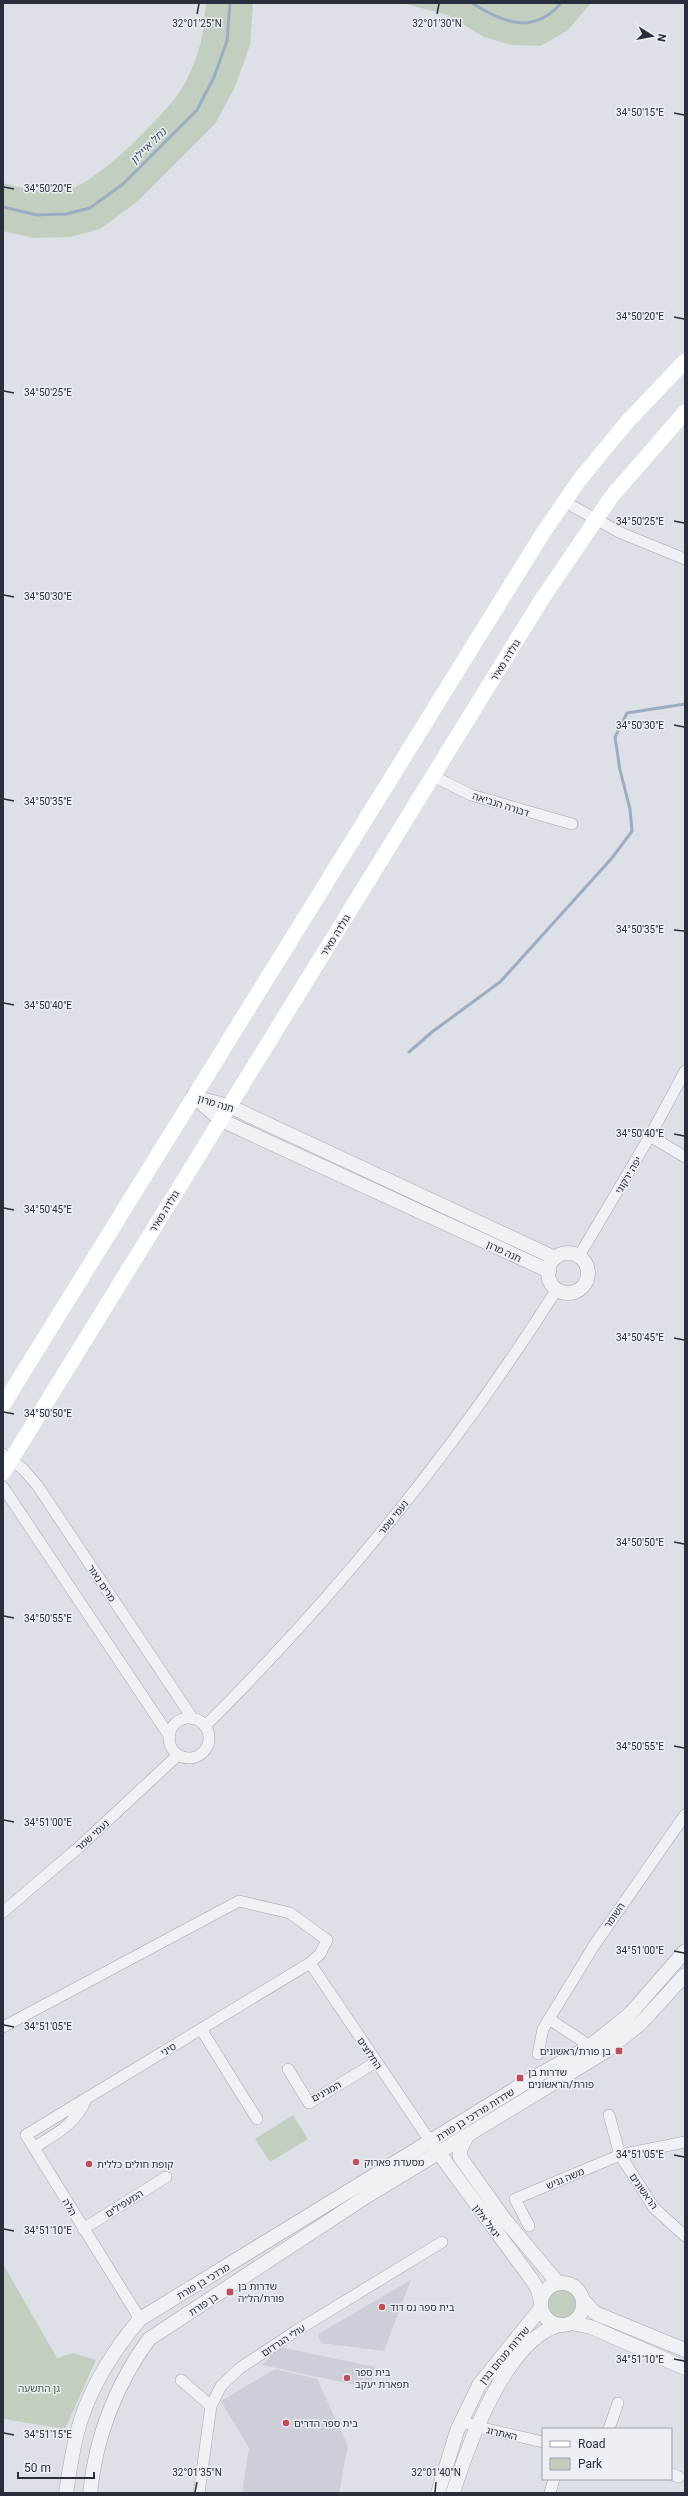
<svg xmlns="http://www.w3.org/2000/svg" width="688" height="2496" viewBox="0 0 688 2496" font-family="Roboto,'Noto Sans Hebrew',sans-serif">
  <style>
    .built { fill: #cccfd7 }
    .green { fill: #c2cfbf }
    .lines { fill: none; stroke-linecap: round; stroke-linejoin: round }
    .stream { stroke: #9badc3; stroke-width: 3 }
    .minor-casing { stroke: #a3a7af; stroke-width: 12 }
    .tertiary-casing { stroke: #a3a7af; stroke-width: 15 }
    .minor { stroke: #f0f1f4; stroke-width: 11 }
    .tertiary { stroke: #f0f1f4; stroke-width: 14 }
    .secondary { stroke: #fff; stroke-width: 15 }
    .ticks { fill: none; stroke: #282e3b; stroke-width: 1.5 }
    .poi-dot { fill: #c04d59; stroke: #eceff3; stroke-width: 1.5 }
    .labels { text-anchor: middle; stroke-width: 3; stroke-linejoin: round; paint-order: stroke }
    .street-label { font-size: 10px; fill: #282e3b; stroke: #eceff3 }
    .poi-label { font-size: 10px; fill: #282e3b; stroke: #eceff3; text-anchor: start }
    .park-label { font-size: 10px; fill: #3b5537; stroke: #eceff3 }
    .water-label { font-size: 11px; font-style: italic; fill: #374b6a; stroke: #eceff3 }
    .ticks-label { font-size: 10px; text-anchor: middle; fill: #282e3b; stroke: #eceff3; stroke-width: 3; stroke-linejoin: round; paint-order: stroke }
  </style>
  <rect width="100%" height="100%" fill="#dde0e6"/>
  <path class="built" d="M411,2280L384,2351L321,2343L318,2334Z
    M280,2347L375,2367L370,2388L262,2365Z
    M275,2369L317,2379L348,2446L339,2493H242L249,2448L221,2401Z"/>
  <path class="green" d="M206,3H253L250,45L235,87L215,124L137,202L100,229L70,237L34,238L3,231V183C23,188 43,194 63,191C95,186 155,123 176,97C183,89 188,77 192,68C202,46 204,26 206,3Z
    M402,3H591L568,30L541,46L512,45L484,37L448,15Z
    M293,2115L308,2139L270,2162L255,2139Z
    M3,2264L57,2358L73,2353L96,2360L65,2429L3,2419Z
    M545 2304a17 17 0 1 1 34 0a17 17 0 1 1-34 0Z"/>
  <g class="lines">
    <path class="stream" d="M472,3C503,23 534,35 561,3
      M3,207L37,215L66,214L90,208L123,184L197,110L214,77L227,41L230,3
      M409,1052L432,1032L500,982L612,858L632,831L630,809L620,770L615,737L627,713L685,704"/>
    <g class="minor-casing">
      <path id="minor" d="M565,502L621,533L685,559
        M433,776L471,795L572,824
        M650,1136L685,1157
        M579,1256L650,1136L685,1071
        M3,1454L23,1469L37,1485L193,1719
        M3,1487L170,1737
        M169 1738a20 20 0 1 1 40 0a20 20 0 1 1-40 0Z
        M205,1726C338,1594 457,1447 557,1289
        M3,1912L78,1848L178,1755
        M310,1963L430,2141
        M549,2019L590,2046
        M3,2027L239,1901L290,1913L327,1940L320,1954L310,1963L26,2135L140,2319
        M201,2029L257,2119
        M538,2054L543,2029L593,1947L685,1815
        M288,2069L309,2103L376,2062
        M609,2115L620,2155L654,2208L685,2236
        M35,2147C56,2134 77,2123 86,2099
        M529,2226L515,2199L620,2155L685,2142
        M83,2229L166,2177
        M181,2380L211,2406
        M461,2421L478,2427L543,2442
        M609,2429L618,2403
        M671,2474L679,2477
        M199,2493L211,2406L221,2386L240,2368L296,2331L442,2242
        M550,2493L554,2479"/>
    </g>
    <g class="tertiary-casing">
      <path id="tertiary" d="M193,1096L221,1120L549,1271
        M197,1098L229,1106L555,1258
        M548 1273a20 20 0 1 1 40 0a20 20 0 1 1-40 0Z
        M467,2136L460,2150V2157L505,2220L558,2283
        M433,2145L532,2280L538,2290L541,2302
        M541 2304a21 21 0 1 1 42 0a21 21 0 1 1-42 0Z
        M583,2300L595,2313L685,2350
        M571,2323L591,2327L685,2368
        M66,2493C69,2473 72,2453 77,2433C88,2391 112,2352 140,2319L533,2078L589,2047L630,2014L685,1951
        M90,2493C96,2435 115,2386 149,2339L367,2196L606,2051L640,2024L685,1975
        M438,2493L457,2431L479,2385L541,2308
        M453,2493C468,2445 506,2340 559,2325"/>
    </g>
    <use href="#minor" class="minor"/>
    <use href="#tertiary" class="tertiary"/>
    <path class="secondary" d="M3,1405L541,536L580,479L628,421L685,361
      M3,1473L542,599L612,496L685,412"/>
  </g>
  <path class="ticks" d="M197,14L199,4M437,14L439,4M674,113L684,115M4,187L14,189M674,317L684,319M4,391L14,393M674,521L684,523M4,595L14,597M674,725L684,727M4,799L14,801M674,930L684,931M4,1003L14,1005M674,1134L684,1136M4,1208L14,1210M674,1338L684,1340M4,1412L14,1414M674,1542L684,1544M4,1616L14,1618M674,1746L684,1748M4,1820L14,1822M674,1951L684,1953M4,2025L14,2027M674,2155L684,2157M4,2229L14,2231M674,2359L684,2361M4,2433L14,2435M195,2492L197,2482M435,2492L436,2482"/>
  <g class="poi-dot">
    <rect x="615" y="2047" width="8" height="8" rx="2"/>
    <rect x="516" y="2074" width="8" height="8" rx="2"/>
    <circle cx="356" cy="2162" r="4"/>
    <circle cx="89" cy="2164" r="4"/>
    <rect x="226" y="2288" width="8" height="8" rx="2"/>
    <circle cx="382" cy="2307" r="4"/>
    <circle cx="347" cy="2378" r="4"/>
    <circle cx="286" cy="2423" r="4"/>
  </g>
  <g class="labels">
    <g class="street-label">
      <text transform="translate(505 660) rotate(-58)" y="4">גולדה מאיר</text>
      <text transform="translate(501 804) rotate(18)" y="4">דבורה הנביאה</text>
      <text transform="translate(335 935) rotate(-58)" y="4">גולדה מאיר</text>
      <text transform="translate(216 1103) rotate(17)" y="4">חנה מרון</text>
      <text transform="translate(628 1175) rotate(-59)" y="4">יפה ירקוני</text>
      <text transform="translate(164 1211) rotate(-58)" y="4">גולדה מאיר</text>
      <text transform="translate(504 1251) rotate(25)" y="4">חנה מרון</text>
      <text transform="translate(393 1517) rotate(-51)" y="4">נעמי שמר</text>
      <text transform="translate(102 1583) rotate(56)" y="4">מרים נאור</text>
      <text transform="translate(92 1835) rotate(-42)" y="4">נעמי שמר</text>
      <text transform="translate(614 1915) rotate(-56)" y="4">השומר</text>
      <text transform="translate(168 2049) rotate(-31)" y="4">סיני</text>
      <text transform="translate(370 2053) rotate(56)" y="4">החלוצים</text>
      <text transform="translate(326 2091) rotate(-29)" y="4">המגינים</text>
      <text transform="translate(475 2114) rotate(-32)" y="4">שדרות מרדכי בן פורת</text>
      <text transform="translate(565 2178) rotate(-23)" y="4">משה גניש</text>
      <text transform="translate(644 2191) rotate(55)" y="4">הראשונים</text>
      <text transform="translate(124 2203) rotate(-32)" y="4">המעפילים</text>
      <text transform="translate(70 2207) rotate(60)" y="4">הלה</text>
      <text transform="translate(487 2221) rotate(53)" y="4">יגאל אלון</text>
      <text transform="translate(203 2281) rotate(-31)" y="4">מרדכי בן פורת</text>
      <text transform="translate(203 2304) rotate(-33)" y="4">בן פורת</text>
      <text transform="translate(283 2340) rotate(-33)" y="4">עולי הגרדום</text>
      <text transform="translate(504 2355) rotate(-50)" y="4">שדרות מנחם בגין</text>
      <text transform="translate(502 2433) rotate(13)" y="4">האתרוג</text>
    </g>
    <g class="poi-label">
      <text x="611" y="2055" text-anchor="end">בן פורת/ראשונים</text>
      <text x="528" y="2076">שדרות בן<tspan x="528" dy="12">פורת/הראשונים</tspan></text>
      <text x="364" y="2166">מסעדת פארוק</text>
      <text x="97" y="2168">קופת חולים כללית</text>
      <text x="238" y="2290">שדרות בן<tspan x="238" dy="12">פורת/הל״ה</tspan></text>
      <text x="390" y="2311">בית ספר נס דוד</text>
      <text x="355" y="2376">בית ספר<tspan x="355" dy="12">תפארת יעקב</tspan></text>
      <text x="294" y="2427">בית ספר הדרים</text>
    </g>
    <g class="park-label">
      <text x="39" y="2392">גן התשעה</text>
    </g>
    <g class="water-label">
      <text transform="translate(148 146) rotate(-45)" y="4">נחל איילון</text>
    </g>
  </g>
  <g class="ticks-label">
    <text x="197" y="27">32°01'25"N</text>
    <text x="437" y="27">32°01'30"N</text>
    <text x="640" y="116">34°50'15"E</text>
    <text x="48" y="192">34°50'20"E</text>
    <text x="640" y="320">34°50'20"E</text>
    <text x="48" y="396">34°50'25"E</text>
    <text x="640" y="525">34°50'25"E</text>
    <text x="48" y="600">34°50'30"E</text>
    <text x="640" y="729">34°50'30"E</text>
    <text x="48" y="805">34°50'35"E</text>
    <text x="640" y="933">34°50'35"E</text>
    <text x="48" y="1009">34°50'40"E</text>
    <text x="640" y="1137">34°50'40"E</text>
    <text x="48" y="1213">34°50'45"E</text>
    <text x="640" y="1341">34°50'45"E</text>
    <text x="48" y="1417">34°50'50"E</text>
    <text x="640" y="1546">34°50'50"E</text>
    <text x="48" y="1622">34°50'55"E</text>
    <text x="640" y="1750">34°50'55"E</text>
    <text x="48" y="1826">34°51'00"E</text>
    <text x="640" y="1954">34°51'00"E</text>
    <text x="48" y="2030">34°51'05"E</text>
    <text x="640" y="2158">34°51'05"E</text>
    <text x="48" y="2234">34°51'10"E</text>
    <text x="640" y="2363">34°51'10"E</text>
    <text x="48" y="2438">34°51'15"E</text>
    <text x="197" y="2476">32°01'35"N</text>
    <text x="436" y="2476">32°01'40"N</text>
  </g>
  <rect width="688" height="2496" fill="none" stroke="#282e3b" stroke-width="8"/>
  <rect x="542" y="2428" width="130" height="52" fill="#eceff3" stroke="#9ea2a9"/>
  <rect x="550" y="2441" width="20" height="6" fill="#ffffff" stroke="#9ea2a9"/>
  <text x="578" y="2448" font-size="12" fill="#282e3b">Road</text>
  <rect x="550" y="2458" width="20" height="12" fill="#c2cfbf" stroke="#9ea2a9"/>
  <text x="578" y="2468" font-size="12" fill="#282e3b">Park</text>
  <g transform="translate(652 36) rotate(101)" stroke="#eceff3" stroke-width="3" paint-order="stroke">
  <path d="M0-3L7 15L0 10L-7 15Z" fill="#282e3b"/>
  <text y="-6" font-size="11" font-weight="bold" text-anchor="middle" fill="#282e3b">N</text>
  </g>
  <path d="M18 2472v6h76v-6" fill="none" stroke="#282e3b" stroke-width="2"/>
  <text x="24" y="2472" font-size="12" fill="#282e3b" stroke="#eceff3" stroke-width="3" paint-order="stroke">50 m</text>
</svg>
